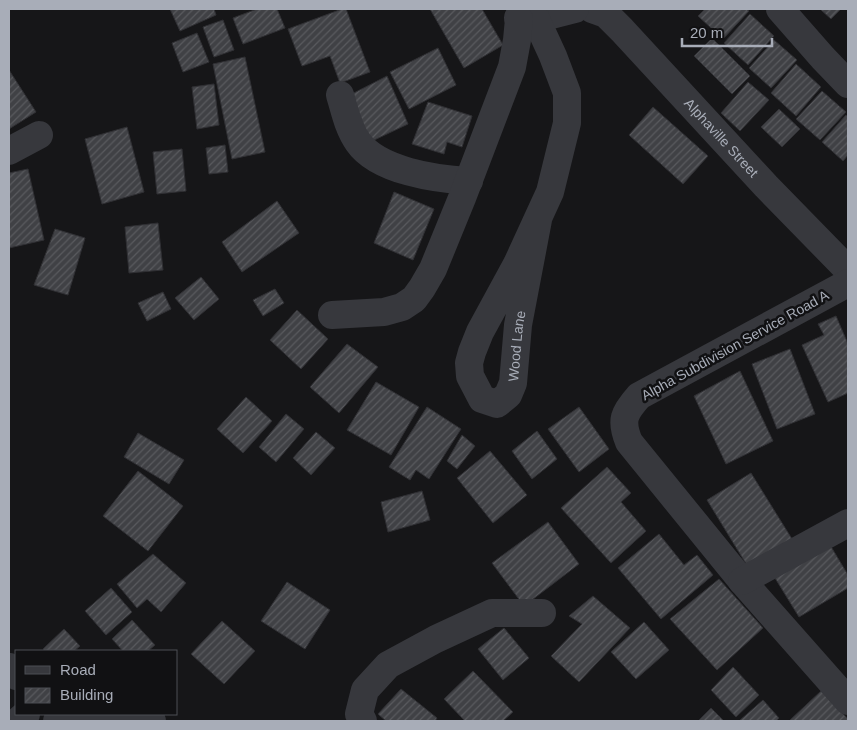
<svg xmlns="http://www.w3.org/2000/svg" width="857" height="730" viewBox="0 0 857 730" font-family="Helvetica,sans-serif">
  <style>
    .building { fill: url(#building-hatch); stroke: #303034 }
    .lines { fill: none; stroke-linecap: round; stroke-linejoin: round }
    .street { stroke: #37383d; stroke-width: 28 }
    .labels { text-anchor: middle; stroke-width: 5; stroke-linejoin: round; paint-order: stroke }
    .street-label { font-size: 14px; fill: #a8adb8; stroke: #111113 }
  </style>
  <defs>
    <pattern id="building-hatch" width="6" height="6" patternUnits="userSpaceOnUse" patternTransform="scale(1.25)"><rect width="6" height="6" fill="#404145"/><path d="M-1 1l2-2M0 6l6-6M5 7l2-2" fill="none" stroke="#595a5e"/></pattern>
  </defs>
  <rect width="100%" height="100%" fill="#161618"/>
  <path class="building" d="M170,9H214L216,15L180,31Z
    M257,9H277L285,28L243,44L233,18Z
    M342,9H346L370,72L340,83L330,56L302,66L288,29Z
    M430,9H482L503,45L464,68Z
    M705,9H746L749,11L723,39L698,16Z
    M820,9H841L831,19Z
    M750,14L774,36L748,65L724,43Z
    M223,20L234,50L214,57L203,27Z
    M197,33L209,62L183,72L172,43Z
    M712,38L750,76L732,94L694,56Z
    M774,40L797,60L771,88L749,68Z
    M438,48L456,85L409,109L390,72Z
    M245,57L265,152L232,159L213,64Z
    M796,64L821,87L796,116L771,93Z
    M9,70L36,112L9,129Z
    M387,76L408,124L370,142L350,95Z
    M748,82L769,100L740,131L721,113Z
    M214,84L219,125L197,129L192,87Z
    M822,91L846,112L820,140L796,119Z
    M428,102L472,116L462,147L447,142L444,154L412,144Z
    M653,107L708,156L683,184L629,135Z
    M779,109L800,129L782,147L761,127Z
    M846,115L848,117V155L843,161L822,142Z
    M127,127L144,192L102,204L85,139Z
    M225,145L228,172L209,174L206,148Z
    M182,149L186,191L157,194L153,152Z
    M28,169L44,240L9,248V173Z
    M394,192L434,209L413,260L374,243Z
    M277,201L299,233L242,272L222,242Z
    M158,223L163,270L129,273L125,227Z
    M55,229L85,238L68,295L34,285Z
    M201,277L219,299L194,320L175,298Z
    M275,289L284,303L263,316L253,300Z
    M163,292L171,309L147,321L138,303Z
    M297,310L328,339L301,369L270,340Z
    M836,316L848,344V393L828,402L802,345L824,335L818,324Z
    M347,344L378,367L339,413L310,387Z
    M790,349L815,414L777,429L752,364Z
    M740,371L773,441L726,464L694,396Z
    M376,382L419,407L391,455L347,430Z
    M246,397L272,421L243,453L217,429Z
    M427,407L461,429L429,479L416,470L410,480L389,467Z
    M579,407L609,449L579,472L548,429Z
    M286,414L304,429L276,462L259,447Z
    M537,431L557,459L532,479L512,451Z
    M316,432L335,448L311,475L293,458Z
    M138,433L184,460L169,484L124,457Z
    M462,435L475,446L457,469L447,461Z
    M490,451L527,495L493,523L457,478Z
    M607,467L631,493L621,502L646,531L611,563L561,508Z
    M138,471L183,506L148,551L103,516Z
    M751,473L792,539L748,567L707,500Z
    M422,491L430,520L388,532L381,502Z
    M548,522L579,564L524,606L492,563Z
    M659,534L684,565L697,555L713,575L661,619L618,568Z
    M830,545L848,575V588L799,617L775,578Z
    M153,554L186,583L161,612L147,599L137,608L117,584Z
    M719,579L763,628L717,670L670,619Z
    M287,582L330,610L305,649L261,621Z
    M111,588L132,612L106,635L85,611Z
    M593,596L630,628L579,682L551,656L582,624L569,616Z
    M132,620L155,645L148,651H123L112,639Z
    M222,621L255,651L224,684L191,654Z
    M644,622L669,650L636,679L611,652Z
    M504,628L529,658L503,680L478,649Z
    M64,629L80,646L74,651H45L43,649Z
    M733,667L759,695L736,717L711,690Z
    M473,671L513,712L503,721H465L444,699Z
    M401,689L437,718L435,721H386L378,714Z
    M821,691L848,719V721H789Z
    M763,700L779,718L776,721H739Z
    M711,708L724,721H698Z"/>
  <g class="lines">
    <g class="street">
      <path id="s1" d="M592,9L606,14L622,30L766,186L848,270"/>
      <path d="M780,9L823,58L848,84"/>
      <path d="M518,18L536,19L575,9"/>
      <path id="s2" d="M536,19L553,56L567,93V123L550,192L517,264L480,332L472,352L469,363L470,376L482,399L497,404L508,395L513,383L518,325L538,220"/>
      <path d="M340,95C345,111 348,128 358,142C378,171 436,179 469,181"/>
      <path d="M9,151L39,135"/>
      <path d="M848,283L639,396C624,413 620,420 629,442L742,581L848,701"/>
      <path d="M332,315L384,312L402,307L414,299L422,288L433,269L462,198L512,67L517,40L519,19"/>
      <path d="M742,581L848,523"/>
      <path d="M9,667L16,676"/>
      <path d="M18,721L26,714"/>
      <path d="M57,721C92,719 117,708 152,721"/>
      <path d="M363,721L359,714L365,690L388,665L436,639L492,613H542"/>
    </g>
  </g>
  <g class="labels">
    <g class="street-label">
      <text dy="5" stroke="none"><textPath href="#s1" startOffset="184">Alphaville Street</textPath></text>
      <text transform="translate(735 345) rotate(-29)" y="5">Alpha Subdivision Service Road A</text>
      <text dy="5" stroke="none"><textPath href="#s2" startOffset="490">Wood Lane</textPath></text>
    </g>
  </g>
  <rect width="857" height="730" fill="none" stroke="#a8adb8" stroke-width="20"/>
  <rect x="15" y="650" width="162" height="65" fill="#111113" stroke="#4d4f55"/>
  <rect x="25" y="666" width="25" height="8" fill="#37383d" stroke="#4d4f55"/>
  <text x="60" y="675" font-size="15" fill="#a8adb8">Road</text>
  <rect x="25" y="688" width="25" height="15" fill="url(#building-hatch)" stroke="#4d4f55"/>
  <text x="60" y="700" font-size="15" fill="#a8adb8">Building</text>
  <path d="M682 38v8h90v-8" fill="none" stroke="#a8adb8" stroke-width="2.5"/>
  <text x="690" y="38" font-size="15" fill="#a8adb8" stroke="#111113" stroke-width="4" paint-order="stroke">20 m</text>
</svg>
